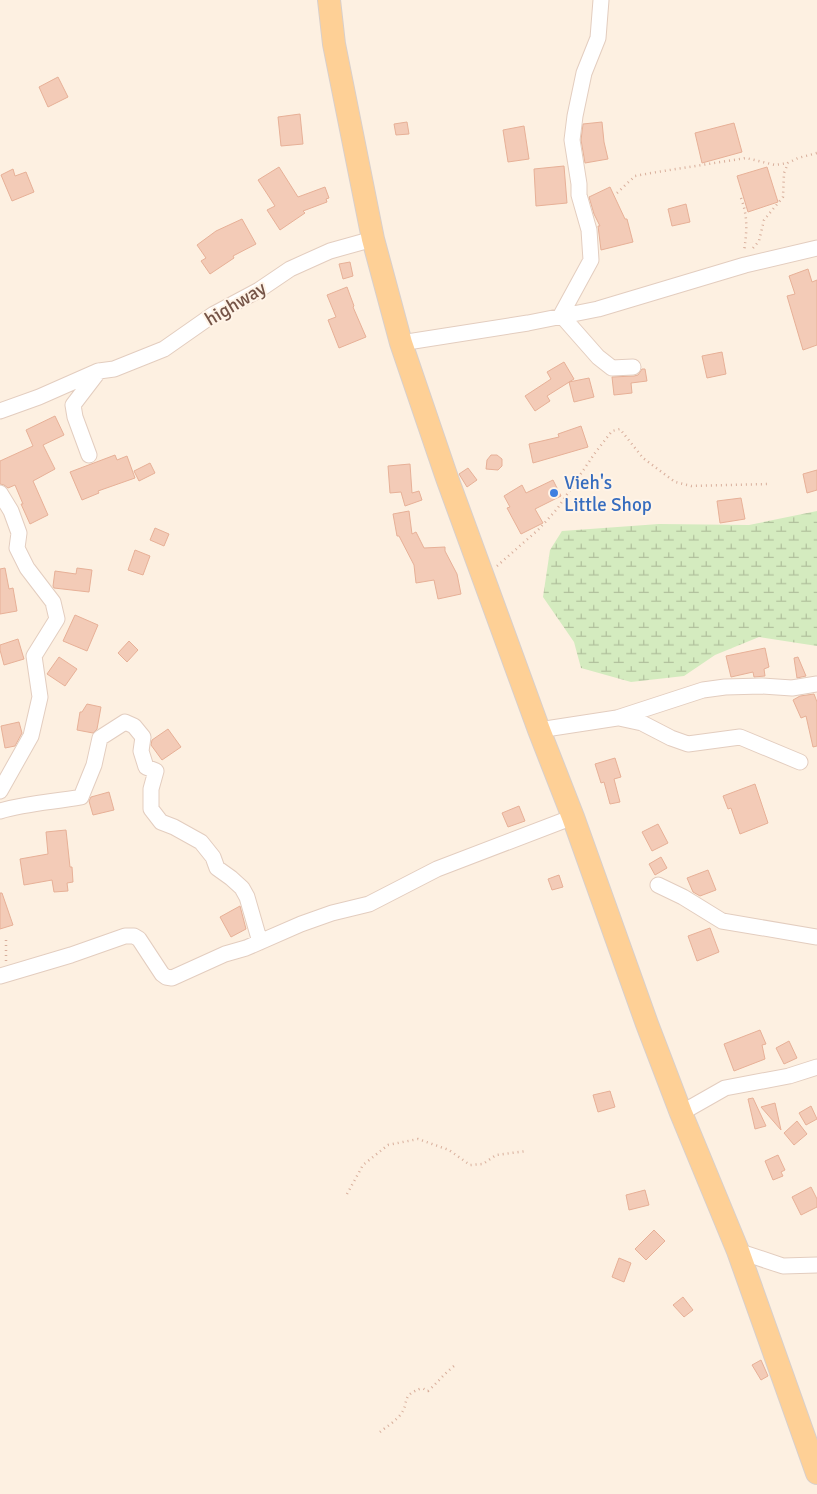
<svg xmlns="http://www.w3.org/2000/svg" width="817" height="1494" viewBox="0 0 817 1494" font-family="Signika,sans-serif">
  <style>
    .wetland { fill: url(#wetland-marsh) }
    .building { fill: #f3cbb7; stroke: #e7b097 }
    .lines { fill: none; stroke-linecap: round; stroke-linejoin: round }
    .street-casing { stroke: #e3cdbf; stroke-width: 17 }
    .primary-casing { stroke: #d8cfcb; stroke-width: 24 }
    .path { stroke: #d8ae9b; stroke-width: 2.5; stroke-dasharray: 1 4; stroke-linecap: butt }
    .street { stroke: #fff; stroke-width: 15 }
    .primary { stroke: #fed096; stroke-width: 22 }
    .shop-dot { fill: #3f7fe0; stroke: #fff4e8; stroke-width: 2 }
    .labels { text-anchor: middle; stroke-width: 4; stroke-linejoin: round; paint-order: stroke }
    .street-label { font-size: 19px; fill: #755447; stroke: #fff4e8 }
    .shop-label { font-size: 19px; fill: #366cbe; stroke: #fff4e8; text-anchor: start }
  </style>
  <defs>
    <pattern id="wetland-marsh" width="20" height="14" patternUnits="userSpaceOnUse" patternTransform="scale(1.25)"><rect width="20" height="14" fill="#d4ebbf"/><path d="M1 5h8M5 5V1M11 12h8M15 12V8" fill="none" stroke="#b1c19d"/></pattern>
  </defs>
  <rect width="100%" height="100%" fill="#fdf0e1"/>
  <path class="wetland" d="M817,511V646L759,637L715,655L684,676L631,682L581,668L574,642L543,597L550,550L562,531L659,524L749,525Z"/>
  <path class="building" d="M58,77L68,97L48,107L39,87Z
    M300,114L303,144L281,146L278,117Z
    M407,122L409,134L396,135L394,124Z
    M602,122L604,142L608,159L585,163L581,140L583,124Z
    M734,123L742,152L702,163L695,133Z
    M524,126L529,159L508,162L503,130Z
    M564,166L567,203L536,206L534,169Z
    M279,167L298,197L325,187L329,198L326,199L327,202L303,211L305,213L280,230L267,210L275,206L258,180Z
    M767,167L778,202L748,212L737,176Z
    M13,169L15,176L26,172L34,192L12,201L1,175Z
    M610,187L625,219H627L633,242L601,250L598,226H600L594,214L589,197Z
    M686,204L690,222L672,226L668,209Z
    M242,219L256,244L233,256L234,258L210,274L201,261L206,258L197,245L216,231Z
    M350,262L353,276L343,279L339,264Z
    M808,269L812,282L817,280V345L803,350L787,296L795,294L789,276Z
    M347,287L354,306L353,307L366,337L339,348L328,320L336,317L327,295Z
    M722,352L726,374L707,378L702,356Z
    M564,362L574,379L547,396L550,401L535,411L525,396L551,379L547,372Z
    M642,369H645L647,381L631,383L632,393L614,395L612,377L634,376L638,375Z
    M589,378L594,397L574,402L569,382Z
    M55,416L64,435L43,445L55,469L33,481L48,515L30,524L21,504H23L15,485L8,488L4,485L0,484V461L33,446L26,430Z
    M581,426L588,447L533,463L529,444L559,437L558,434Z
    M115,455L117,460L127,456L135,478L98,491L99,493L82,500L70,472Z
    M491,455H497L502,459V466L498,470L486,469L487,460Z
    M150,463L155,473L139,481L134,471Z
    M410,464L412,493L419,491L422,500L405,506L401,492L390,493L388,466Z
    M468,468L477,480L467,487L459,474Z
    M817,470V490L807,493L803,474Z
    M553,480L561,496L535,509L543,523L521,534L507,508L510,507L504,496L522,485L526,493Z
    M741,498L745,519L720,523L717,501Z
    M409,511L412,534L416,532L424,548L445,547V551L457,574L461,594L438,599L434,580L416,583L414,565L399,536H397L393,514Z
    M155,528L169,534L164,546L150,540Z
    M135,550L150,556L143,575L128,570Z
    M5,568L9,589L13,588L17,611L0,614V569Z
    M77,568L92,570L89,592L54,588L53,586L55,571L76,574Z
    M75,615L98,625L87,651L63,641Z
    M18,639L24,659L4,665L0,650V645Z
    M129,641L138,650L127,662L118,653Z
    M765,648L769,667L764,669L765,676L754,677L753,672L731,677L726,656Z
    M59,657L77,669L65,686L47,674Z
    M798,657L806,676L797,678L794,658Z
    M814,694L817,702V746L813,747L806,716L801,718L793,700L800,696Z
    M87,704L101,707L97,729L93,733L77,730L80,712H82Z
    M19,722L22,733L15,746L5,748L1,726Z
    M168,729L181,747L162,760L151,745L152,740Z
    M615,758L621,777L614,779L620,802L610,804L604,782L601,783L595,764Z
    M755,784L768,823L740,834L731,808L728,809L723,796Z
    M109,792L114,810L93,815L89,801L91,797Z
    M519,806L525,821L508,827L502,813Z
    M658,824L668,843L652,851L642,832Z
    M66,830L70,867H72L73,882L67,883L68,891L54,892L52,880L24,885L20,859L48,854L46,832Z
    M661,857L667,868L655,875L649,864Z
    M708,870L716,890L700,896L693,892L687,878Z
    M559,875L563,887L552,890L548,879Z
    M0,893H2L13,925L0,929Z
    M240,906L246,929L231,937L220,917Z
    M710,928L719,952L697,961L688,936Z
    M760,1030L766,1044L762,1045L765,1059L734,1071L724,1044Z
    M789,1041L797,1058L784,1064L776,1048Z
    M610,1091L615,1107L598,1112L593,1095Z
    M753,1098L766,1126L755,1129L748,1099Z
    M775,1103L781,1130L761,1107Z
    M811,1106L817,1119L806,1125L799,1113Z
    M797,1121L807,1134L794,1145L784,1133Z
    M778,1155L785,1170L781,1172L783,1176L773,1180L765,1161Z
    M811,1187L817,1199V1207L801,1215L792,1197Z
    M645,1190L649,1205L629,1210L626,1195Z
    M654,1230L665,1241L646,1260L635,1249Z
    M619,1258L631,1263L624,1282L612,1277Z
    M683,1297L693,1310L684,1317L673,1305Z
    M761,1360L768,1376L761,1380L752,1365Z"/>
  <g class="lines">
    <g class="street-casing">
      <path id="street" d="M601,0L598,38L584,73L575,116L572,140L579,184V195L589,230L591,260L561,315L598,357L612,368L633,367
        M401,343L528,323L598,309L745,265L817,248
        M0,411L39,397L98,371
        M89,455L75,417L73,405L99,371L114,369L164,349L214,314L259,290L290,269L330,251L373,239
        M0,493L11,511L19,533L17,548L27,568L53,602L57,619L34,656L40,697L31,736L0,791
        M619,718L642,723L671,738L688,744L740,737L800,762
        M539,730L617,718L703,690L725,687L762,686L792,688L817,684
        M0,811C27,803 54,802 81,797L94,765L100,738L125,722L134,726L143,737L141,751L146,767L156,771L151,789V809L161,822L174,827L201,842L213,857L217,868L231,878L242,888L247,897L260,942
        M658,885L683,897L722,921L817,937
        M0,976L71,955L125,936H134L139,939L162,974L166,977L172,978L225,954L246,948L301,924L332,913L369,904L437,869L573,817
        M681,1113L725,1088L789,1076L817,1067
        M738,1251L783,1266L817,1265"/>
    </g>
    <g class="primary-casing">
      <path id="primary" d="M329,0L334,44L373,239L401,343L447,478L539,730L573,817L647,1024L681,1113L738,1251L817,1473"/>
    </g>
    <path class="path" d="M617,193L635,176L651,173L746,158L775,165L788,163
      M741,198C748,216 747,232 744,251
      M753,248L759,241L764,220L783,197L784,173L788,163L798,158L817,153
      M497,566L539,529L557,509L595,453L612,431L620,429L643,458L675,482L691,486L767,484
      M6,961V940
      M347,1194L363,1165L388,1145L418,1139L449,1150L470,1165L483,1164L496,1155L527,1151
      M380,1432C386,1427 396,1421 401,1414C410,1401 400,1396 422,1388L428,1391C437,1383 444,1374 454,1366"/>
    <use href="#street" class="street"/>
    <use href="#primary" class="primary"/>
  </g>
  <circle class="shop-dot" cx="554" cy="493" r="5"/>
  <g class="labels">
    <g class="street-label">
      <text transform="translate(235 303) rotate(-31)" y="7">highway</text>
    </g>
    <g class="shop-label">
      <text x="564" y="489">Vieh's<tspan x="564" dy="22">Little Shop</tspan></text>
    </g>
  </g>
</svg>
